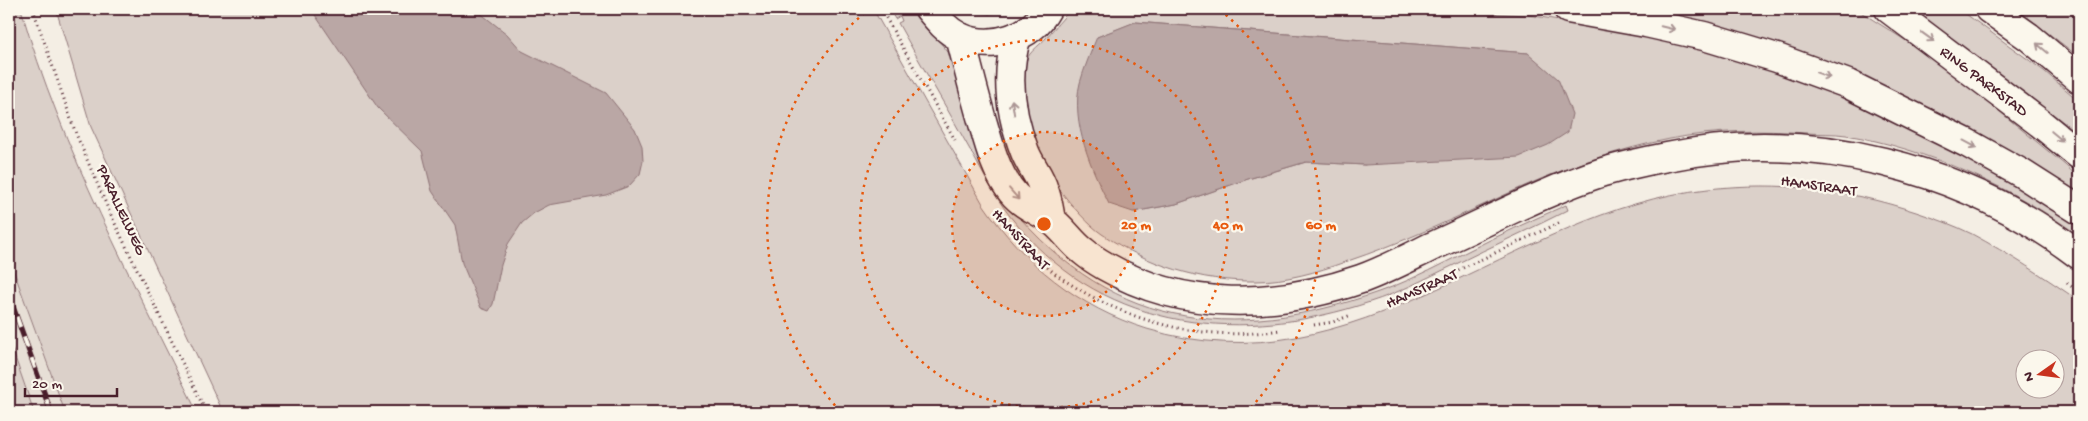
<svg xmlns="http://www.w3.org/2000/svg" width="2088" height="421" viewBox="0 0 2088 421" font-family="'Gochi Hand',sans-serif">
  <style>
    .built { fill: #e7dfd6 }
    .green { fill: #dbd0c9; stroke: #92787a; fill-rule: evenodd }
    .water { fill: #baa7a5; stroke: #8d7174 }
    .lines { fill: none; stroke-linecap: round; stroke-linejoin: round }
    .minor-casing { stroke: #4a1f2b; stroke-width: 31 }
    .major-casing { stroke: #4a1f2b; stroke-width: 31 }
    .highway-casing { stroke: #4a1f2b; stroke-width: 31 }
    .path { stroke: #4a1f2b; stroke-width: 3; stroke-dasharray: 1 4; stroke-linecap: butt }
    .minor { stroke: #fbf7ec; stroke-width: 28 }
    .major { stroke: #fbf7ec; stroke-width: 28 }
    .highway { stroke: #fbf7ec; stroke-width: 28 }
    .rail-casing { stroke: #4a1f2b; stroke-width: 5.5 }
    .rail { stroke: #fbf7ec; stroke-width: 4; stroke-dasharray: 11; stroke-linecap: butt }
    .oneway { stroke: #ab9695 }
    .ring { fill: none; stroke: #e8590c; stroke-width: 2.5; stroke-dasharray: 2.5 5 }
    .labels { text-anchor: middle; stroke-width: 4.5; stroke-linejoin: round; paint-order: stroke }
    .street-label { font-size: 16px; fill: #4a1f2b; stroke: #fbf7ec }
    .centre { fill: #e8590c; stroke: #fbf7ec; stroke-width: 2.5 }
    .ring-label { font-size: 15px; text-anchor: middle; font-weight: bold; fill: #e8590c; stroke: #fbf7ec; stroke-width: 4.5; stroke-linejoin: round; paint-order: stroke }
  </style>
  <rect width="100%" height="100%" fill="#f4eee4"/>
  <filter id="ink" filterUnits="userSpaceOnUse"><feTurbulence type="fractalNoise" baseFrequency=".02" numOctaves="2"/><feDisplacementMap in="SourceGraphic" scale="10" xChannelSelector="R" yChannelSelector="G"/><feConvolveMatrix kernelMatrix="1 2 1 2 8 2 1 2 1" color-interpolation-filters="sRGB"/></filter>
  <g filter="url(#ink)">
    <path class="built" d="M9,258L53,381L65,412H34L9,340Z"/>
    <path class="green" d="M9,9H21C62,150 133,281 197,412H65L9,258Z
      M56,9H873L983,204C1023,263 1079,308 1147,329C1358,393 1511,210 1708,189C1781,181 1846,189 1916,212C1934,218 1954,225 1972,234C2009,254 2045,277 2079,301V412H223L91,127ZM2026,358H2056V388H2026Z
      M889,9H913C923,27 939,39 951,56L1010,206C1115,335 1244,343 1392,287C1417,277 1440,265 1464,253C1497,236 1532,220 1566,205L1568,210C1531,229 1492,246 1454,265C1426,278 1399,293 1370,302C1244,344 1108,333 1018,226C997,202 984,175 969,148C946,106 921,65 898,23L902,21L900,16L895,19Z
      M970,9H1008L989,14Z
      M1072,9H1397L1528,15L1615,29L1698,48L1849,91L1970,153L2079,222V236C2015,188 1925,148 1846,135C1834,133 1820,134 1807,133C1761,130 1715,130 1670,139C1613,150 1561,169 1509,193C1455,218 1402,243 1345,262C1317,272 1286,281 1256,281C1200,282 1148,265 1102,234C1076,216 1038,165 1029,135C1023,116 1019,74 1028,57C1032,50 1041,44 1046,38C1055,28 1062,18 1072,9ZM1136,22L1528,53L1365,165L1306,162L1248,179L1176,204L1133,212L1097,37Z
      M1617,9H1856L1938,61L2065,165L2079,178V199L2010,154Z
      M1913,9H1959L2044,71L2079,101V134Z
      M2017,9H2079V57Z
      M9,340L34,412H9Z"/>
    <path class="water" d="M311,9H475L507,34L522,51L606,93L635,129L642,146L643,161L640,174L629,186L606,195L549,205L534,213L522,223L508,244L501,265L493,304L489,311L481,308L462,263L455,225L432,191L422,151L378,108Z
      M1135,22L1528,53L1558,79L1572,114L1568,132L1548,145L1519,157L1365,165L1306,162L1248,179L1176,204L1133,212L1109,204C1092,170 1070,122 1080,83C1084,68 1091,52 1097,37Z"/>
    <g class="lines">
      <g class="minor-casing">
        <path id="minor" d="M1017,36C1005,74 1010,114 1025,152C1030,165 1040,176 1044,190C1048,199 1049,210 1051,220
          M960,37C968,67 975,97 984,127C990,148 996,170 1009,188C1021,205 1034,208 1050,219C1063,228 1071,242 1083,251C1090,257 1098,262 1105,266C1185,312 1276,308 1361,279C1386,270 1410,257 1433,246C1489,221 1545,191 1603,172C1624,166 1646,161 1667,157C1810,127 1964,167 2079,255"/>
      </g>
      <g class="major-casing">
        <path id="major" d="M929,9C938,20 947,31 960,37C991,51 1031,38 1047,9"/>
      </g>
      <g class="highway-casing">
        <path id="highway" d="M1568,9L1646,23L1704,36L1777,58L1848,84L1967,143L2021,173L2079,210
          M1889,9L2040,123L2079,155
          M1989,9L2029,37L2079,79"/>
      </g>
      <path class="path" d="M33,9L76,134L109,211L206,412
        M881,9L955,140
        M1016,235C1029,248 1042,264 1057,275C1122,321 1201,343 1280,330
        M2067,283L2079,292
        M1386,304L1561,222
        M1314,325L1333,322L1351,315"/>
      <use href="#minor" class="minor"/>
      <use href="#major" class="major"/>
      <use href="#highway" class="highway"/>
      <g class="rail-casing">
        <path id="rail" d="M9,296L51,412"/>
      </g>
      <use href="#rail" class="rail"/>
    </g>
    <defs><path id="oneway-shaft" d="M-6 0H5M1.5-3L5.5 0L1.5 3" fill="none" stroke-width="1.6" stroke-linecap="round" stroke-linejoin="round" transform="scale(1.25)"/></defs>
    <g class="oneway">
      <use href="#oneway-shaft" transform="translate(1668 28) rotate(13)"/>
      <use href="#oneway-shaft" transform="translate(1928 37) rotate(36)"/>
      <use href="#oneway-shaft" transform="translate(2042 48) rotate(-140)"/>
      <use href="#oneway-shaft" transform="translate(1823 75) rotate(20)"/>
      <use href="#oneway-shaft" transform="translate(1013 107) rotate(-99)"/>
      <use href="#oneway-shaft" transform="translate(2057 136) rotate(40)"/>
      <use href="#oneway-shaft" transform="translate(1970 144) rotate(28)"/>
      <use href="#oneway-shaft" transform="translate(1014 194) rotate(49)"/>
    </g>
  </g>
  <circle cx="1044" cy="224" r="92" fill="#e8590c" fill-opacity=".12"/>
  <g class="ring">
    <circle cx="1044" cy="224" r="92"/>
    <circle cx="1044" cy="224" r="184"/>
    <path d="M840 411A277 277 0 0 1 868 10M1220 10A277 277 0 0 1 1248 411"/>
  </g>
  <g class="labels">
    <g class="street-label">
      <text transform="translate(1985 80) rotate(37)" y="6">RING PARKSTAD</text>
      <text transform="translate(1819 184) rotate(8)" y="6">HAMSTRAAT</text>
      <text transform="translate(123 209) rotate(65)" y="6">PARALLELWEG</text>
      <text transform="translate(1022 238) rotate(47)" y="6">HAMSTRAAT</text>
      <text transform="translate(1421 287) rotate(-24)" y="6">HAMSTRAAT</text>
    </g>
  </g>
  <circle cx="1044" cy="224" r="8" class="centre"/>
  <g class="ring-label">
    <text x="1136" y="229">20 m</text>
    <text x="1228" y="229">40 m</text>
    <text x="1321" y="229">60 m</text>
  </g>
  <rect width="2088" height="421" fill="none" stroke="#fbf7ec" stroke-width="30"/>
  <rect x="15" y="15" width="2058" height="391" fill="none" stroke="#4a1f2b" stroke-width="2" filter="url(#ink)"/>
  <g transform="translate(2040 374) rotate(256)"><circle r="24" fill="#fbf7ec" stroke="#b4a19f"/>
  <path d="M0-4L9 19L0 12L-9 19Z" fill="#c8321e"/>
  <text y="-8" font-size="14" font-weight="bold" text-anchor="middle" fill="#4a1f2b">N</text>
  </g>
  <path d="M25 388v8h92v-8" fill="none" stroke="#4a1f2b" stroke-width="2.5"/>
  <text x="32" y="388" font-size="15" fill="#4a1f2b" stroke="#fbf7ec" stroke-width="4" paint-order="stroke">20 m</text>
</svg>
